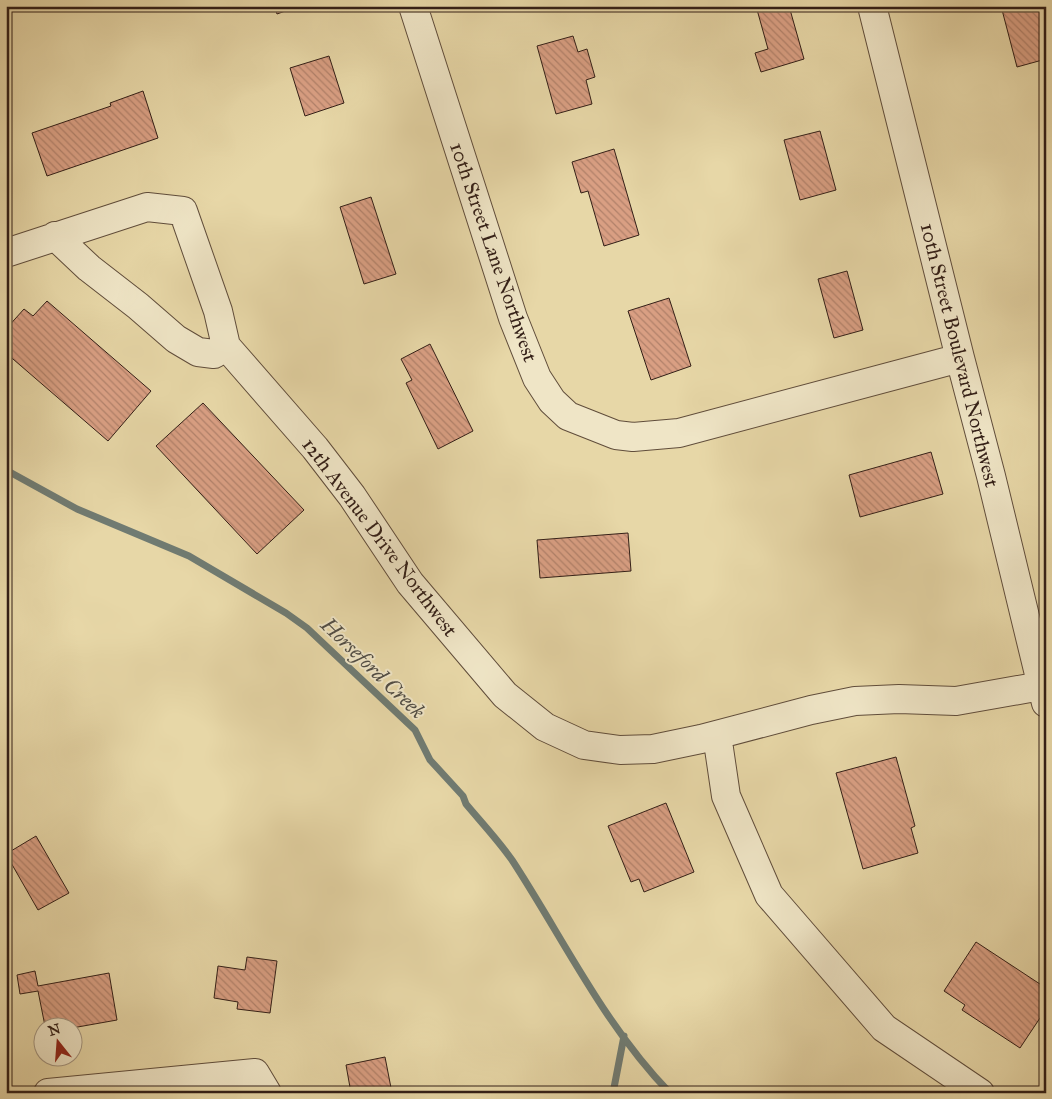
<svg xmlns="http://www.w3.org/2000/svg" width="1052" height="1099" viewBox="0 0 1052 1099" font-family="'IM FELL Great Primer',serif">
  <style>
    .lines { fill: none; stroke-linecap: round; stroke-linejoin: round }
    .stream { stroke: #707b72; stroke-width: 7 }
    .building { fill: url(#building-back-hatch); stroke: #331f17 }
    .minor-casing { stroke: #604d3b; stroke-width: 30 }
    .minor { stroke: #efe5c6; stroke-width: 28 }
    .labels { text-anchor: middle; stroke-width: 4; stroke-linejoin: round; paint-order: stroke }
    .street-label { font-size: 20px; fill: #331f17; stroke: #efe5c6 }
    .water-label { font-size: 21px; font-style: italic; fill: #514d45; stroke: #efe5c6 }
  </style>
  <defs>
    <pattern id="building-back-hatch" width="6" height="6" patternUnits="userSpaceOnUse" patternTransform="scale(1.25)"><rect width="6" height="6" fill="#d99f83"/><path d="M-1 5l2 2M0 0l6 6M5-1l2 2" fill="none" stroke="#b1816a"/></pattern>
  </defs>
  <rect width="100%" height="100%" fill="#e7d7a7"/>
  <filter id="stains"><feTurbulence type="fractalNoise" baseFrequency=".004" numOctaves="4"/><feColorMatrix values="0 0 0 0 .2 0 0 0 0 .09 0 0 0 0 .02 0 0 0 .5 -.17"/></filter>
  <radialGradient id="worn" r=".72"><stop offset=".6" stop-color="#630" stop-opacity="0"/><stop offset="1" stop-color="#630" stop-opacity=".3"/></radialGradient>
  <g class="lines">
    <path class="stream" d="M6,470L77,509L189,556L286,613L307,628L415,730L430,760L463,796L466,804C481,822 498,840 512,860C563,938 604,1025 670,1093
      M613,1093L624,1036"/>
  </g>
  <path class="building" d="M274,6H299L277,14Z
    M756,6H789L804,59L761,72L755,53L768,49Z
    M1001,6H1046V59L1017,67Z
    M573,36L578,52L587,49L595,77L586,80L592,104L556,114L537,46Z
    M329,56L344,103L305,116L290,68Z
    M143,91L158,138L47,176L32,133L111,106L110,103Z
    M820,131L836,190L800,200L784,140Z
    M614,149L639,235L604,246L588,191L581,193L572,162Z
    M371,197L396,274L364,284L340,207Z
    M847,271L863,330L834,338L818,279Z
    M669,298L691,366L651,380L628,311Z
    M47,301L151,391L108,441L6,353V329L24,309L33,316Z
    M430,344L473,431L438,449L406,383L412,380L401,359Z
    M203,403L304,510L257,554L156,446Z
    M931,452L943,494L860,517L849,475Z
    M628,533L631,571L540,578L537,540Z
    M896,757L915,826L911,828L918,853L863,869L836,773Z
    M666,803L694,872L644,892L639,879L631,882L608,826Z
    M36,836L69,893L38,910L6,854Z
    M976,942L1046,988V1009L1020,1048L962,1010L965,1005L944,991Z
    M247,957L277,961L270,1013L237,1009L238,1002L214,998L218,966L245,970Z
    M35,971L38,986L109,973L117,1020L72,1028V1026H45L38,991L20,994L17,975Z
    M385,1057L392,1093H351L346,1065Z"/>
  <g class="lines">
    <g class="minor-casing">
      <path id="minor" d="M413,6L513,318L537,378L552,401L568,416L616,435L633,437L679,433L960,358
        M872,6L960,358L991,476L1046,703
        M55,236L89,268L138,306L176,339L198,352L214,354L226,346
        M6,253L147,207L183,211L218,311L226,346L315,448L352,496L410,583L505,695L545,727L584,745L620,750L653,749L701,739L811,710L855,701L899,699L956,701L1041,686
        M717,735L726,796L769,895L884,1028L980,1093
        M48,1093L255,1073L267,1093"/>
    </g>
    <use href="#minor" class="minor"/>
  </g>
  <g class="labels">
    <g class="street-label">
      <text transform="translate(494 252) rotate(71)" y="7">10th Street Lane Northwest</text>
      <text transform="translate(960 355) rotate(76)" y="7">10th Street Boulevard Northwest</text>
      <text transform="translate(380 537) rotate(53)" y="7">12th Avenue Drive Northwest</text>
    </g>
    <g class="water-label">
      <text transform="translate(373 668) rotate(44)" y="7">Horseford Creek</text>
    </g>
  </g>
  <rect width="1052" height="1099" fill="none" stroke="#e7d7a7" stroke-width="25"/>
  <rect x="8" y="8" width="1037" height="1084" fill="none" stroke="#331f17" stroke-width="2.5"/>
  <rect x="12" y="12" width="1027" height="1074" fill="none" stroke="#331f17"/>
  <g transform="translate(58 1042) rotate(343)"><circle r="24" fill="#efe5c6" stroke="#a49680"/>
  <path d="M0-4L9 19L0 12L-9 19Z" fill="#8f2418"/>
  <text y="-8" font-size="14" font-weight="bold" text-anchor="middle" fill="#331f17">N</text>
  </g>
  <rect width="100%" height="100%" filter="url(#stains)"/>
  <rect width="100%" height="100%" fill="url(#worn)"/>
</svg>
